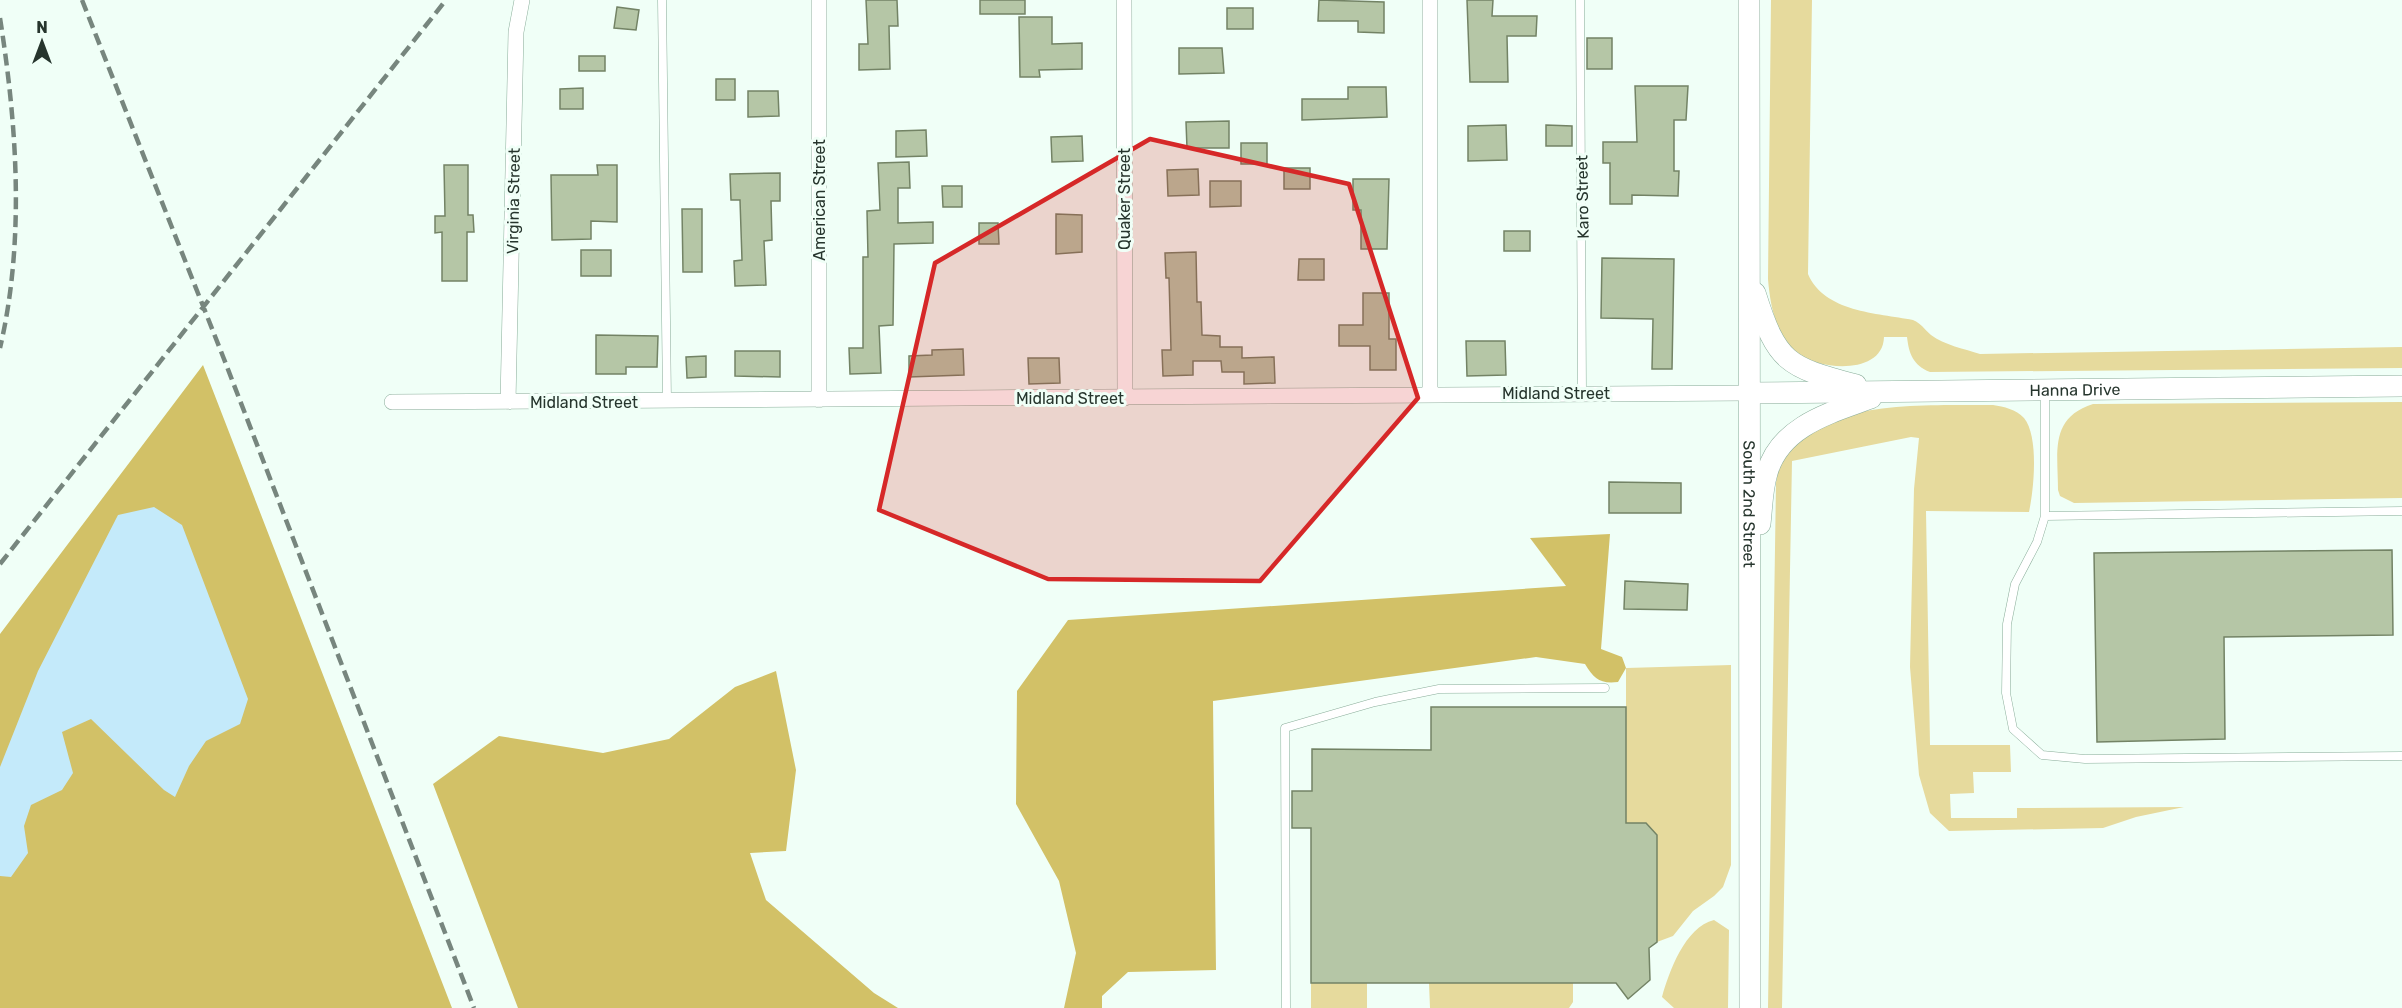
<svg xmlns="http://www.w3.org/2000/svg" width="2402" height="1008" viewBox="0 0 2402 1008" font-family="Rubik,sans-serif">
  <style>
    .green { fill: #e6da9d }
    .forest { fill: #d2c167 }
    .water { fill: #c4eafa }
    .building { fill: #b5c6a6; stroke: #738365; stroke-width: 1.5 }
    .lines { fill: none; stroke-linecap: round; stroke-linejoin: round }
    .lane-casing { stroke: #8aad9a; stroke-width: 9 }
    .street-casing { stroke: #8aad9a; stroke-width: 16 }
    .secondary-casing { stroke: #8aad9a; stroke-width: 22 }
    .lane { stroke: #fff; stroke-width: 8 }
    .street { stroke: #fff; stroke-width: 15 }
    .secondary { stroke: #fff; stroke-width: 21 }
    .rail { stroke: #77867e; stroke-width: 4.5; stroke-dasharray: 12 6; stroke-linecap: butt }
    .marked { fill: #d62828; fill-opacity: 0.2; stroke: #d62828; stroke-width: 4.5; stroke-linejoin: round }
    .labels { text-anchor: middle; stroke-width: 6; stroke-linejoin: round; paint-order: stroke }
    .street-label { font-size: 16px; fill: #26352d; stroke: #f0fff7 }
  </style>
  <rect width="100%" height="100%" fill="#f0fff7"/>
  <path class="green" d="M1771,0H1812L1808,274C1824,312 1877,313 1913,320C1922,324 1924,329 1931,335C1944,345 1965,349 1980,354L2402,347V368L1930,372C1913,365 1909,354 1907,337H1884C1883,375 1821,370 1799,355C1776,339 1770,304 1768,279Z
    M2402,402V498L2074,503L2060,496L2058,490C2058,453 2049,418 2093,404Z
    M1993,405C2004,407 2016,409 2024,418C2039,436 2034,489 2029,512L1926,511L1930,745H2010L2011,772H1973L1974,793L1950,794L1951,818H2017V808L2184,807L2136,817L2103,828L1949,831L1930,813L1919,775L1910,667L1914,489L1919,438L1911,437L1792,461L1782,1008H1768L1776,483C1786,395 1929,406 1993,405Z
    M1731,665V865L1723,887L1714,896L1693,911L1673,936L1657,942L1626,823V668Z
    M1714,920L1729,930L1728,1008H1674L1662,997C1669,972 1685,927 1714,920Z
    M1311,983H1367V1008H1311Z
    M1429,983H1573V1002L1569,1008H1430Z"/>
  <path class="forest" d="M203,365L452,1008H0V634Z
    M1610,534L1601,649L1622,657L1626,668L1618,682C1600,684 1594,679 1585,664L1536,657L1213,701L1216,970L1128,972L1102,996V1008H1064L1076,953L1059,881L1016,804L1017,691L1068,620L1566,586L1530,538Z
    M776,671L796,770L786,851L750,853L766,900L874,993L898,1008H518L433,784L499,736L603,753L669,739L735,687Z"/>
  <path class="water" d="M154,507L182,525L248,699L240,724L206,741L189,766L175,797L164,790L91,719L62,732L73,773L62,790L31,805L24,826L28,853L11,877L0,876V767L38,671L118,515Z"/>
  <path class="building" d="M866,0H897L898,26H889L890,69L859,70V44H868Z
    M980,0H1025V14H980Z
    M1319,0L1384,2V33L1358,32V21H1318Z
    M1467,0H1493L1492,16H1537L1536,36H1507L1508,82H1470Z
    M617,7L639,10L636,30L614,28Z
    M1227,8H1253V29H1227Z
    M1019,17H1052V44L1082,43V69L1039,70L1040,77H1020Z
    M1587,38H1612V69H1587Z
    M1179,48H1222L1224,73L1179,74Z
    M579,56H605V71H579Z
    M716,79H735V100H716Z
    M1635,86H1688L1686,120H1674V171H1679L1678,196L1632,195V204H1610V163H1603V142H1637Z
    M1348,87H1386L1387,117L1302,120V99H1348Z
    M583,88V109H560V89Z
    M748,91H778L779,116L748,117Z
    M1229,121V148H1187L1186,122Z
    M1506,125L1507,160L1468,161V126Z
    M1546,125L1572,126V146H1546Z
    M926,130L927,156L896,157V131Z
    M1082,136L1083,161L1052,162L1051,137Z
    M1241,143H1267V164H1241Z
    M909,162L910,188H898V223L933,222V243L894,244L893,325L879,326L881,373L850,374L849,348H863V257H868L867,211L880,210L878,163Z
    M444,165H468V215H473L474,232H467V281H442V232L435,233V216H445Z
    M597,165H617V222L591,221V239L552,240L551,175H598Z
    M1284,168H1310V189H1284Z
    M1198,169L1199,195L1168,196L1167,170Z
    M780,173V201H771L772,240L764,241L766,285L735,286L734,261L742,260L740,200H731L730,174Z
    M1353,179H1389L1387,249H1361V210H1353Z
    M1210,181H1241V206L1210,207Z
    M942,186H962V207H943Z
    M682,209H702V272H683Z
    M1056,214L1082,215V252L1056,254Z
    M979,223H998L999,244H979Z
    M1504,231H1530V251H1504Z
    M581,250H611V276H581Z
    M1196,252L1197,302H1201L1202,335L1220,336V347H1242V358L1274,357L1275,383L1244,384V372H1222L1221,361H1193V375L1163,376L1162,350H1171L1169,278H1166L1165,253Z
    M1602,258L1674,259L1672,369H1652L1653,319L1601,318Z
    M1299,259H1324V280H1298Z
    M1363,293H1389V339H1396V370H1370V346H1339V325H1363Z
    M596,335L658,336L657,367H626V374H596Z
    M1466,341H1505L1506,375L1467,376Z
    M963,349L964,375L909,377V356L932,355V350Z
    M735,351H780V377L735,376Z
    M706,356V377L687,378L686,357Z
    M1028,358H1059L1060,383L1029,384Z
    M1609,482L1681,483V513H1609Z
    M2392,550L2393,635L2224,637L2225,739L2097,742L2094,553Z
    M1625,581L1688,584L1687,610L1624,609Z
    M1431,707H1626V823H1646L1657,835V942L1649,948L1650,980L1628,999L1616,983H1311V828H1292V791H1312V749L1431,750Z"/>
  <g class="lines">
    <g class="lane-casing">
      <path id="lane" d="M662,0L667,400
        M1580,0L1582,394
        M2045,393V516L2402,511
        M2045,516L2037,542L2015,584L2007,624L2006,693L2013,729L2042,755L2085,759L2402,756
        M1286,1008L1285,728L1375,702L1439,689L1605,688"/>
    </g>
    <g class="street-casing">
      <path id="street" d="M819,0V400
        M1124,0L1125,398
        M1430,0V393
        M392,402C844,400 1296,394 1748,393
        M508,402L516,32L522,0"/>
    </g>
    <g class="secondary-casing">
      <g id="secondary">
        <path id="s1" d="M1749,0L1750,1008"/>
        <path d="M1755,293C1777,363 1787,367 1856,385"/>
        <path id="s2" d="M1748,393L2402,386"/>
        <path d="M1760,524C1762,507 1762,489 1767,473C1780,426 1830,413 1871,398"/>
      </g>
    </g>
    <use href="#lane" class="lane"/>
    <use href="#street" class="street"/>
    <use href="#secondary" class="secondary"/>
    <path class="rail" d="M82,0L224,359L474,1008
      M0,18C17,126 25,241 0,348
      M0,564L446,0"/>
  </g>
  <path class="marked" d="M1150,139L1349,184L1418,398L1260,581L1048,579L879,510L935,263Z"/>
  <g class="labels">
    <g class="street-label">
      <text transform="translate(1582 197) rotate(-91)" y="6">Karo Street</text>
      <text transform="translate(1124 199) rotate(-90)" y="6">Quaker Street</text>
      <text transform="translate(819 200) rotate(-90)" y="6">American Street</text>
      <text transform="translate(513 201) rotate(-89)" y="6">Virginia Street</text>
      <text dy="6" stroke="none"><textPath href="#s2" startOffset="327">Hanna Drive</textPath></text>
      <text x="1556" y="399">Midland Street</text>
      <text x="1070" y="404">Midland Street</text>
      <text x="584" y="408">Midland Street</text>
      <text dy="6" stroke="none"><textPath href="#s1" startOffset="504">South 2nd Street</textPath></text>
    </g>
  </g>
  <g transform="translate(42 42)" stroke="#f0fff7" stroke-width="4.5" paint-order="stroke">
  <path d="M0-4.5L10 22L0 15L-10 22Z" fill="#26352d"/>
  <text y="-9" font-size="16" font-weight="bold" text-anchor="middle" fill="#26352d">N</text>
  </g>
</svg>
